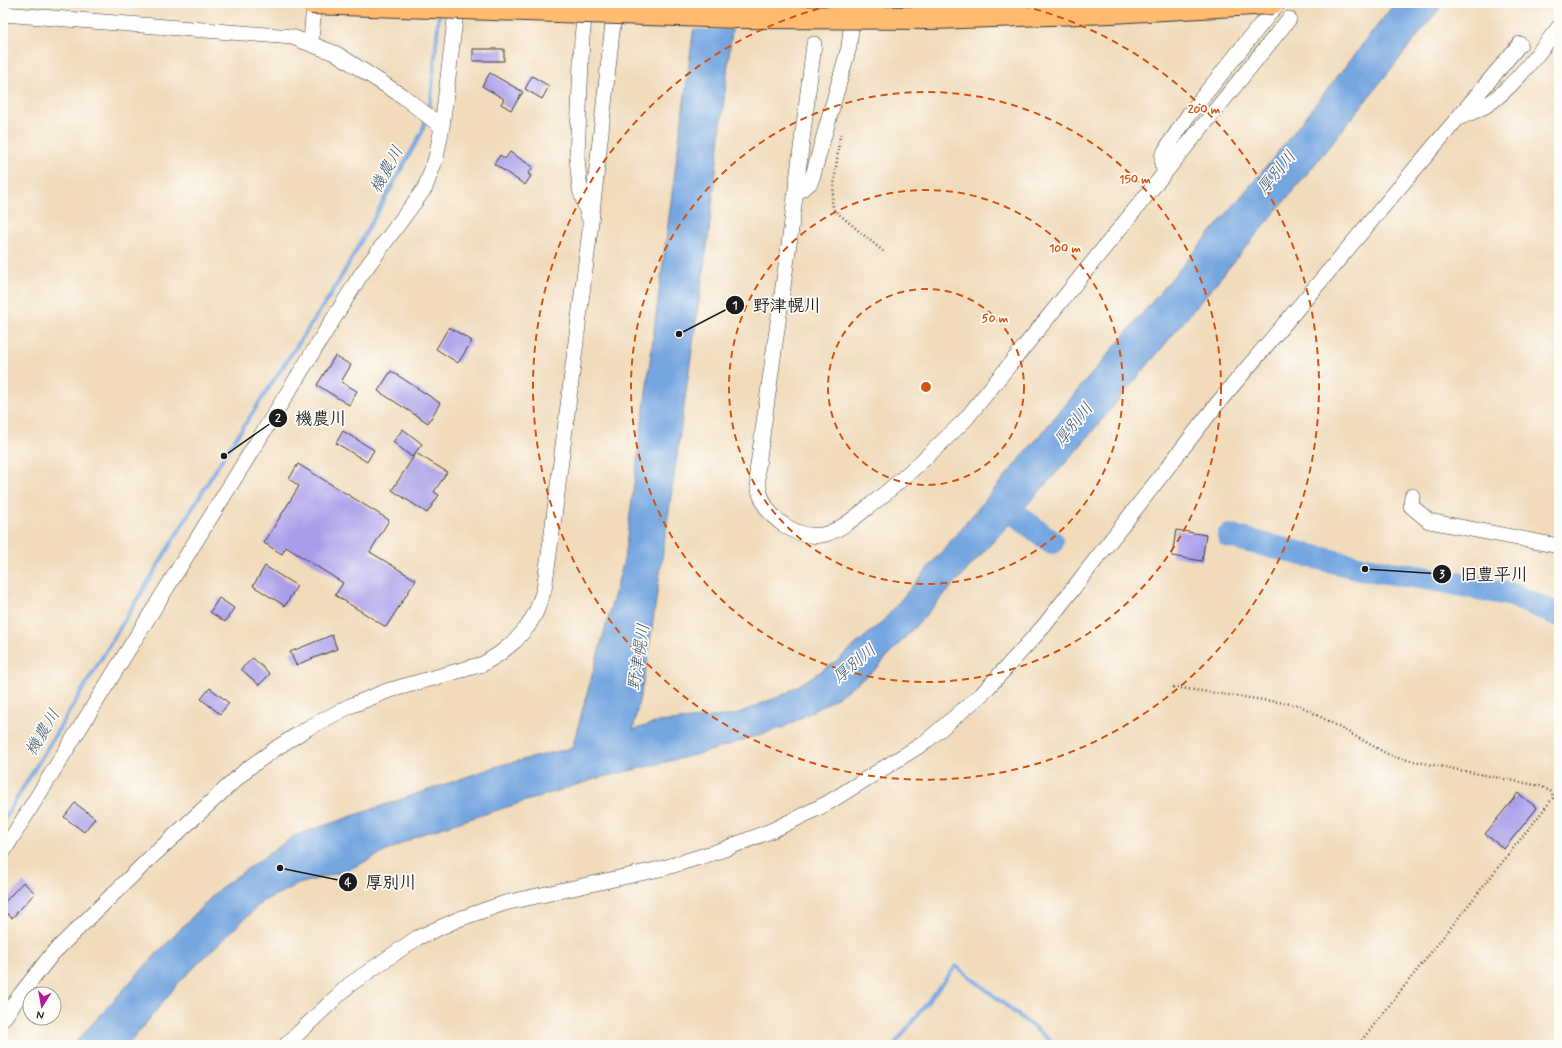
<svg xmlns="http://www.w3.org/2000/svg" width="1562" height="1048" viewBox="0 0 1562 1048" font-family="Mynerve,'Klee One',sans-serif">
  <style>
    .water { fill: #74a6e0; stroke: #48617e }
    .pier { fill: #f1dbbb }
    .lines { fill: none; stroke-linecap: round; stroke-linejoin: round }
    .stream { stroke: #74a6e0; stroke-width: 4 }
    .river { stroke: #74a6e0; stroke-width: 24 }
    .building { fill: #a99eea }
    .minor-casing { stroke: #3c3934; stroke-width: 16 }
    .path { stroke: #3c3934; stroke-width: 2.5; stroke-dasharray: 1 3; stroke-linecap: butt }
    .minor { stroke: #fff; stroke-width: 15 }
    .highway-bridge-casing { stroke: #3c3934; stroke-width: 24; stroke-linecap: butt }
    .highway-bridge { stroke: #ffbb71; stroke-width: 22 }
    .ring { fill: none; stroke: #d4530e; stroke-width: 2; stroke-dasharray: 7 5 }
    .labels { text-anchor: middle; stroke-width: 3.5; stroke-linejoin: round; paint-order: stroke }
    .water-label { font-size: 17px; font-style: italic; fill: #445a74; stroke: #fdfcf7 }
    .centre { fill: #d4530e; stroke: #fdfcf7; stroke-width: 2 }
    .ring-label { font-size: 12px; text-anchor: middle; font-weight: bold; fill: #d4530e; stroke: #fdfcf7; stroke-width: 3.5; stroke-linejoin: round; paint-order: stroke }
    .leader { fill: none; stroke: #1c1c1c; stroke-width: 1.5 }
    .callout-dot { fill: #1c1c1c; stroke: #fdfcf7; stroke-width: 1.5 }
    .mark-label { font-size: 12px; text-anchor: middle; font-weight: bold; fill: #fff }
    .callout-label { font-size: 17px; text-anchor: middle; font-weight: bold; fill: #1c1c1c; stroke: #fdfcf7; stroke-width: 3.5; stroke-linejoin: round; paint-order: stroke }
  </style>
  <rect width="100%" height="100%" fill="#fdfcf7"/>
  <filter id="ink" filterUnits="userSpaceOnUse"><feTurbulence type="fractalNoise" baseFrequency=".025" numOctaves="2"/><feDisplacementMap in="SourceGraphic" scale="8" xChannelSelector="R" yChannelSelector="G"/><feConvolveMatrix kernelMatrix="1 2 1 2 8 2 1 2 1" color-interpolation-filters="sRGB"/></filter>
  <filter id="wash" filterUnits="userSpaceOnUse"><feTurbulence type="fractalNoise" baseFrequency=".012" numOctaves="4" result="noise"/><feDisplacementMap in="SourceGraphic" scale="16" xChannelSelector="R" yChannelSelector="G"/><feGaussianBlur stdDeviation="0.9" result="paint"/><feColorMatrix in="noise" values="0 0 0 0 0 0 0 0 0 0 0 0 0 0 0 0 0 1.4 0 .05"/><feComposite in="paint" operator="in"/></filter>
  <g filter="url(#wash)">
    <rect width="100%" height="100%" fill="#f1dbbb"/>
    <path class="water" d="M697,3H735L709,232L647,663L633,730L658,722L734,715L785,694L837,661L884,620L1271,161L1395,3H1444L1302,180L1070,458L876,669L835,699L784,727L703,753L595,779L419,835L346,871L299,884L263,901L180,981L128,1045H73L144,967L219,889L294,836L501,765L572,748L624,560Z"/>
    <path class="pier" d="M695,3H737L734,29H692Z"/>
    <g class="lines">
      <path class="stream" d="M427,112L431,99L439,13
        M3,821L224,456L335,288L422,132L426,118
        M894,1045L956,966L1056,1045"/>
      <path class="river" d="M1006,507L1052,542
        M1229,536L1365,569L1438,580L1512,595L1559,615"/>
    </g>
    <g id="blocks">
      <path class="building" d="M473,49H504V61H473Z
        M490,73L523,92L511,110L501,104L504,99L482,86Z
        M532,76L549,86L542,99L525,89Z
        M510,152L533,167L528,174L531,176L525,185L494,164L500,155L505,159Z
        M449,327L472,341L458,363L436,349Z
        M335,356L351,365L341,382L357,391L349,405L317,385Z
        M391,371L440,403L428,423L378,391Z
        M403,429L422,444L412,457L393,442Z
        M343,431L374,450L367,462L336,443Z
        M416,453L447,472L434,492L439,495L427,513L392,490Z
        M298,464L389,520L370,552L416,580L386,627L335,595L343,583L286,547L282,554L264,543L299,486L289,479Z
        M1176,530L1206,535L1202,561L1172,556Z
        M265,566L297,586L285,606L253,586Z
        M219,598L234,608L225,622L210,612Z
        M332,635L337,649L296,665L290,652Z
        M253,658L270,674L259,685L241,669Z
        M210,688L229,703L220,714L201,699Z
        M1518,793L1537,808L1504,849L1485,834Z
        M75,803L95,818L84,832L64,817Z
        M23,882L35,893L12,918L3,910V904Z"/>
    </g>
  </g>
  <g filter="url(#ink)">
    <use href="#blocks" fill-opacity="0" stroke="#3c3934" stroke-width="1"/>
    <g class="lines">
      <g class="minor-casing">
        <path id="minor" d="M586,3L582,37L577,158L580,189L589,218
          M3,14L292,37L337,54L404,97L442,127
          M311,43L314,3
          M814,44L790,237L757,472C758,479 758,489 761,496C769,521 801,541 826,534C844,528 858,515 872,504C905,478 935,449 965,420L1289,19
          M1461,117C1470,113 1479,110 1487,105C1513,88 1539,52 1559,27
          M1165,172L1162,164V157L1166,149L1189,114L1278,3
          M795,194L810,183L813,175L849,47L854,3
          M1412,496L1411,506L1429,521L1559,546
          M3,852L347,297L360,276L425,188L436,158L442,127L457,3
          M3,1019L20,995L52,954L148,860L247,769L278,747L308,728L350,706L387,691L483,664L499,654L515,641L528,626L536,612L544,590L552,533L591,222L615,5
          M286,1045L349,985L417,938L459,919L505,903L664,868L722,850L773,830L826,804L924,743L982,694L1044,626L1217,404L1520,44"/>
      </g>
      <path class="path" d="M840,134L832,203L834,210L884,252
        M1173,687L1299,705L1393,757L1540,786L1552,792L1553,798L1358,1045"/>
      <use href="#minor" class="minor"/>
      <g class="highway-bridge-casing">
        <path id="highway-bridge" d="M311,3L738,17L932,18L1111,12L1272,3"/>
      </g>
      <use href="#highway-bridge" class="highway-bridge"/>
    </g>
  </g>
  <g class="ring">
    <circle cx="926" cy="387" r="98"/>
    <circle cx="926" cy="387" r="197"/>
    <circle cx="926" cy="387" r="295"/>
    <path d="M1011 3A393 393 0 1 1 841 3"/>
  </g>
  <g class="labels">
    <g class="water-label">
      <text transform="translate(386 169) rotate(-61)" y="6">機農川</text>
      <text transform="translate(1276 172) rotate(-51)" y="6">厚別川</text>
      <text transform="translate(1073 424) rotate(-51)" y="6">厚別川</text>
      <text transform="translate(638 657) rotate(-81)" y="6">野津幌川</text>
      <text transform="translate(854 663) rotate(-40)" y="6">厚別川</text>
      <text transform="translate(42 732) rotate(-59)" y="6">機農川</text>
    </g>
  </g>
  <circle cx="926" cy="387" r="6" class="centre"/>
  <g class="ring-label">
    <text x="1204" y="113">200 m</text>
    <text x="1135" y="183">150 m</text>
    <text x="1065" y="252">100 m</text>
    <text x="995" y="322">50 m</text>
  </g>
  <path class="leader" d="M679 334L735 305M224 456L278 418M1365 569L1442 574M280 868L348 882"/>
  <g class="callout-dot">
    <circle cx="679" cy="334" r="4"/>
    <circle cx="224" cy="456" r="4"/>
    <circle cx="1365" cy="569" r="4"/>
    <circle cx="280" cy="868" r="4"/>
    <circle cx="735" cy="305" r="10"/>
    <circle cx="278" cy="418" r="10"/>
    <circle cx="1442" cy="574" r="10"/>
    <circle cx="348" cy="882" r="10"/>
  </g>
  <g class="mark-label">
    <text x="735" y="309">1</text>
    <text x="278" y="422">2</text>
    <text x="1442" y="578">3</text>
    <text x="348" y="886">4</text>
  </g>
  <g class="callout-label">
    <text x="787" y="311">野津幌川</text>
    <text x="321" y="424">機農川</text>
    <text x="1494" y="580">旧豊平川</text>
    <text x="391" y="888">厚別川</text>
  </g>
  <rect width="1562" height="1048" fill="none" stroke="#fdfcf7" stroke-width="16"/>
  <g transform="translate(42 1006) rotate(191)"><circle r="19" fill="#fdfcf7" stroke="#a3a29f"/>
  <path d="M0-3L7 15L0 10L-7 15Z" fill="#b5179e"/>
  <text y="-6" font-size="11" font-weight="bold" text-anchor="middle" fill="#1c1c1c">N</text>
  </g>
</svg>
